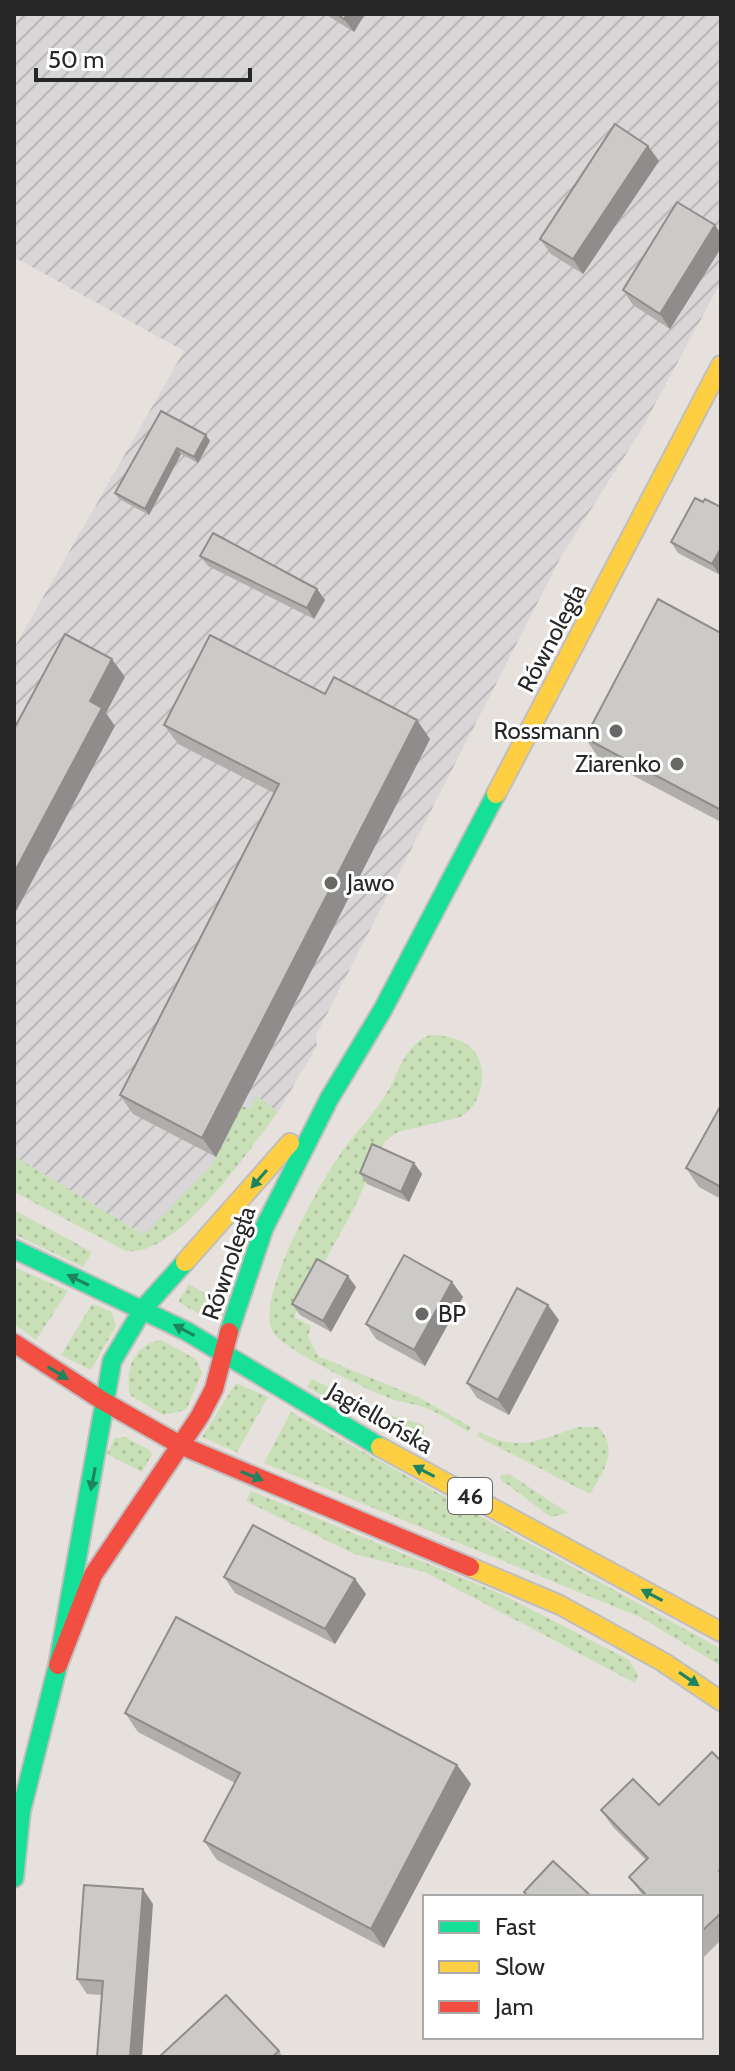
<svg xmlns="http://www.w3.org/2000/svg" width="735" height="2071" viewBox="0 0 735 2071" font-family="Cabin,sans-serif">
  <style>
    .industrial { fill: url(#industrial-furrows) }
    .grass { fill: url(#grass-dots) }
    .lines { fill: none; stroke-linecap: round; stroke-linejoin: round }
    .fast-casing { stroke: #c0bebe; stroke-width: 22 }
    .slow-casing { stroke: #c0bebe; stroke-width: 22 }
    .jam-casing { stroke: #c0bebe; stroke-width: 22 }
    .fast { stroke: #16e098; stroke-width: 18 }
    .slow { stroke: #ffcf43; stroke-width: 18 }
    .jam { stroke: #f24e42; stroke-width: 18 }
    .wall { fill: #afaeaa }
    .shaded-wall { fill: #8f8d8b }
    .building { fill: #cccac6; stroke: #8f8d8b; stroke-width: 2 }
    .oneway { fill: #1e8460 }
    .poi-dot { fill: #6a6866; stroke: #fff; stroke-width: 3 }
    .labels { text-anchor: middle; stroke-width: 6; stroke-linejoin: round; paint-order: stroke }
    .shield { fill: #fff; stroke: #686868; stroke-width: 2 }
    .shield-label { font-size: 22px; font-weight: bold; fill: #272727 }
    .street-label { font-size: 24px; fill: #272727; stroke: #fff }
    .poi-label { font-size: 24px; fill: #272727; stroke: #fff; text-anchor: end }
  </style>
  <defs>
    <pattern id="industrial-furrows" width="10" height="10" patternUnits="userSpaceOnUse" patternTransform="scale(2)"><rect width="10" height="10" fill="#d9d6d8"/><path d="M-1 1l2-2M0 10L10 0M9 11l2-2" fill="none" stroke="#bab8b9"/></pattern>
    <pattern id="grass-dots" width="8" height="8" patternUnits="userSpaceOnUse" patternTransform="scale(2)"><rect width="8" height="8" fill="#c8dfb7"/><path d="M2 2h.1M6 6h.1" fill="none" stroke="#acbf9d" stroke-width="1.8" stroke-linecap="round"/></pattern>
  </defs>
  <rect width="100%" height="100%" fill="#e6e1dc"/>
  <path class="industrial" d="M14,14H721V282L640,432L562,555L316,1035L317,1046L278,1112L212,1165L144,1235L14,1156V648L184,351L14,257Z"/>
  <path class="grass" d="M431,1035C446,1036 463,1038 473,1050C490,1069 482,1106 460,1117L398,1132L386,1140L352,1212L294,1317L311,1326L308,1337L318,1356L420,1398L471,1427L468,1432C456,1424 444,1416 431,1410C416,1403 399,1403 384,1396C362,1387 284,1350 273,1332C254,1301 317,1188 337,1159C351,1137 371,1118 385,1096C399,1075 404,1043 431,1035Z
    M257,1096L278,1112C248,1150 178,1258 126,1251L14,1192V1156L144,1235L212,1165L242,1106L250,1109Z
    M14,1210L92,1252L83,1267L14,1234Z
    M14,1267L68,1291L36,1340L14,1324Z
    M189,1284L227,1307L220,1322L212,1321L178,1302Z
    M92,1304L112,1312L116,1326L91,1370L61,1355Z
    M161,1340L196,1359L202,1373L186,1410L163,1415L130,1395C125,1369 133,1345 161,1340Z
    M312,1379L383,1413L424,1425V1438L371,1423L307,1387Z
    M236,1383L268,1397L237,1452L202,1437Z
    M291,1412L721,1649V1666L642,1618L264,1463Z
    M578,1427H598C620,1450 603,1472 590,1494L477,1436L480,1432C520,1453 538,1440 578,1427Z
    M125,1437L148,1449L152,1454L142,1472L107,1454L115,1438Z
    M509,1474L568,1513L551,1517L500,1479L502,1475Z
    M251,1491L501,1594L629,1660L638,1675L635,1683L425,1572L354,1554L246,1501Z"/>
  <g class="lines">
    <g class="fast-casing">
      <path id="fast" d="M14,1249L186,1331L380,1447
        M229,1332L264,1228L329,1099L382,1011L496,794
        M14,1878L21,1811L58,1665L112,1361L143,1309L185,1262"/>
    </g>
    <g class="slow-casing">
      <path id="slow" d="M496,794L721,365
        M185,1262L290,1143
        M380,1447L721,1632
        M470,1567L560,1605L663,1662L721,1701"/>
    </g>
    <g class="jam-casing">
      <path id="jam" d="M14,1343L103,1401L180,1445L470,1567
        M58,1665L93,1575L200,1416L214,1389L229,1332"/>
    </g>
    <use href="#fast" class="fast"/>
    <use href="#slow" class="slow"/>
    <use href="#jam" class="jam"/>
  </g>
  <path class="wall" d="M325,14H365L354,32Z
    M648,146L659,161L583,274L551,254L540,239Z
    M721,234V248L670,329L633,305L623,290Z
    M161,411L206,435L210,441L198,463L181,454L149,515L119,499L115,493Z
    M695,498L720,575L678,553L671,542Z
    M200,556L317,589L325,600L314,619L208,566Z
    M721,633V822L598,757L585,738Z
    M325,694L430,739L216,1157L133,1114L120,1095L274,793L178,744L164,725Z
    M721,1105V1199L699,1187L686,1168Z
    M414,1163L422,1174L409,1202L367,1184L360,1173Z
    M452,1282L463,1297L425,1366L376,1339L366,1324Z
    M356,1287L331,1332L300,1315L292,1304Z
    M559,1320L509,1415L477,1398L467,1383Z
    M224,1577L355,1579L366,1594L335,1644L235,1593Z
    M125,1713L457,1765L471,1784L384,1948L217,1860L204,1841L235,1783L138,1732Z
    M721,1761V1940L703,1958L701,1956V1897H644L629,1877L646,1860L613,1827L601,1810L659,1805Z
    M153,1904L102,1995L87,1994L77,1979Z
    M279,2051L283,2057H159Z"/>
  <path class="shaded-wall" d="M347,14H365L354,32L344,19Z
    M648,146L659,161L583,274L573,259Z
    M715,225L721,234V248L670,329L660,314Z
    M206,435L210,441L198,463L194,457Z
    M177,448L181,454L149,515L145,509Z
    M721,548V572L720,575L712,564Z
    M317,589L325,600L314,619L307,608Z
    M112,659L125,677L106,713L115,726L14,915V873L90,701Z
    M417,720L430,739L216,1157L202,1138Z
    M414,1163L422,1174L409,1202L401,1192Z
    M348,1276L356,1287L331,1332L323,1321Z
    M452,1282L463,1297L425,1366L414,1350Z
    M548,1305L559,1320L509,1415L498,1400Z
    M355,1579L366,1594L335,1644L325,1629Z
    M457,1765L471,1784L384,1948L371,1929Z
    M143,1889L153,1904L142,2057H130Z"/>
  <path class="building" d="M337,14H347L344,19Z
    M615,124L648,146L573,259L540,239Z
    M677,202L715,225L660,314L623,290Z
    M161,411L206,435L194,457L177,448L145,509L115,493Z
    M695,498L703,502L705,499L721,507V548L712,564L671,542Z
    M213,533L317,589L307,608L200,556Z
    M658,599L721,633V810L585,738Z
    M65,634L112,659L90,701L102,708L14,873V729Z
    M210,635L325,694L334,677L417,720L202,1138L120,1095L279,784L164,725Z
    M721,1105V1187L686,1168Z
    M372,1144L414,1163L401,1192L360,1173Z
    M404,1255L452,1282L414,1350L366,1324Z
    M317,1259L348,1276L323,1321L292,1304Z
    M517,1288L548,1305L498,1400L467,1383Z
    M253,1525L355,1579L325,1629L224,1577Z
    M176,1617L457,1765L371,1929L204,1841L240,1773L125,1713Z
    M712,1752L721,1761V1869L719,1871L721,1873V1913L701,1932V1897H648L629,1877L648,1858L601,1810L633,1779L659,1805Z
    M553,1861L592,1897H529L524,1892Z
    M84,1885L143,1889L130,2057H97L103,1981L77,1979Z
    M226,1995L279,2051L272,2057H159Z"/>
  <defs><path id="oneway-solid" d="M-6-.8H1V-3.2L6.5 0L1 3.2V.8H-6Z" transform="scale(2)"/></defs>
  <g class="oneway">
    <use href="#oneway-solid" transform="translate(259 1179) rotate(131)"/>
    <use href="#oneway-solid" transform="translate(78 1280) rotate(-154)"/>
    <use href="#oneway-solid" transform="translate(184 1330) rotate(-152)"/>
    <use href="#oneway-solid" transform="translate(58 1373) rotate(32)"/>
    <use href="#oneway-solid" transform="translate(424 1471) rotate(-152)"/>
    <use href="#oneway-solid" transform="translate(252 1476) rotate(22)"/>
    <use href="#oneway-solid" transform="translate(93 1479) rotate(101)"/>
    <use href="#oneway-solid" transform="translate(652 1595) rotate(-152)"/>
    <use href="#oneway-solid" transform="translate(689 1679) rotate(34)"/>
  </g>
  <g class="poi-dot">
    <circle cx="616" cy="731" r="8"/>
    <circle cx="677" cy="764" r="8"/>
    <circle cx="331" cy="883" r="8"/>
    <circle cx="422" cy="1314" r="8"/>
  </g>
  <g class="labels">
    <rect class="shield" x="448" y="1478" width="44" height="36" rx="6"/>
    <g class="shield-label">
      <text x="470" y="1504">46</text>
    </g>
    <g class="street-label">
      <text transform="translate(552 638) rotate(-62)" y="8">Równoległa</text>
      <text transform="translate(229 1263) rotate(-71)" y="8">Równoległa</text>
      <text transform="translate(380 1418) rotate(30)" y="8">Jagiellońska</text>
    </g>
    <g class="poi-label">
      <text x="600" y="739">Rossmann</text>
      <text x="661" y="772">Ziarenko</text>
      <text x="347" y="891" text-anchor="start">Jawo</text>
      <text x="438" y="1322" text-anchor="start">BP</text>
    </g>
  </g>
  <rect width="735" height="2071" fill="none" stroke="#272727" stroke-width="32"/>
  <rect x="423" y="1895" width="280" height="144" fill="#ffffff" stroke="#a9a9a9" stroke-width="2"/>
  <rect x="439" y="1921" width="40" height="12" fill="#16e098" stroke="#a9a9a9" stroke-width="2"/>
  <text x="495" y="1935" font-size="24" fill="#272727">Fast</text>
  <rect x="439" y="1961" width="40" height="12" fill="#ffcf43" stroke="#a9a9a9" stroke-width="2"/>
  <text x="495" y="1975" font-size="24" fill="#272727">Slow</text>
  <rect x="439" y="2001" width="40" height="12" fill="#f24e42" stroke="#a9a9a9" stroke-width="2"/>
  <text x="495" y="2015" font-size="24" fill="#272727">Jam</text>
  <path d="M36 68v12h214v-12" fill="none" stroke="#272727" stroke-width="4"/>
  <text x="48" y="68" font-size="24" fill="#272727" stroke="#ffffff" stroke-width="6" paint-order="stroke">50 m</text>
</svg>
